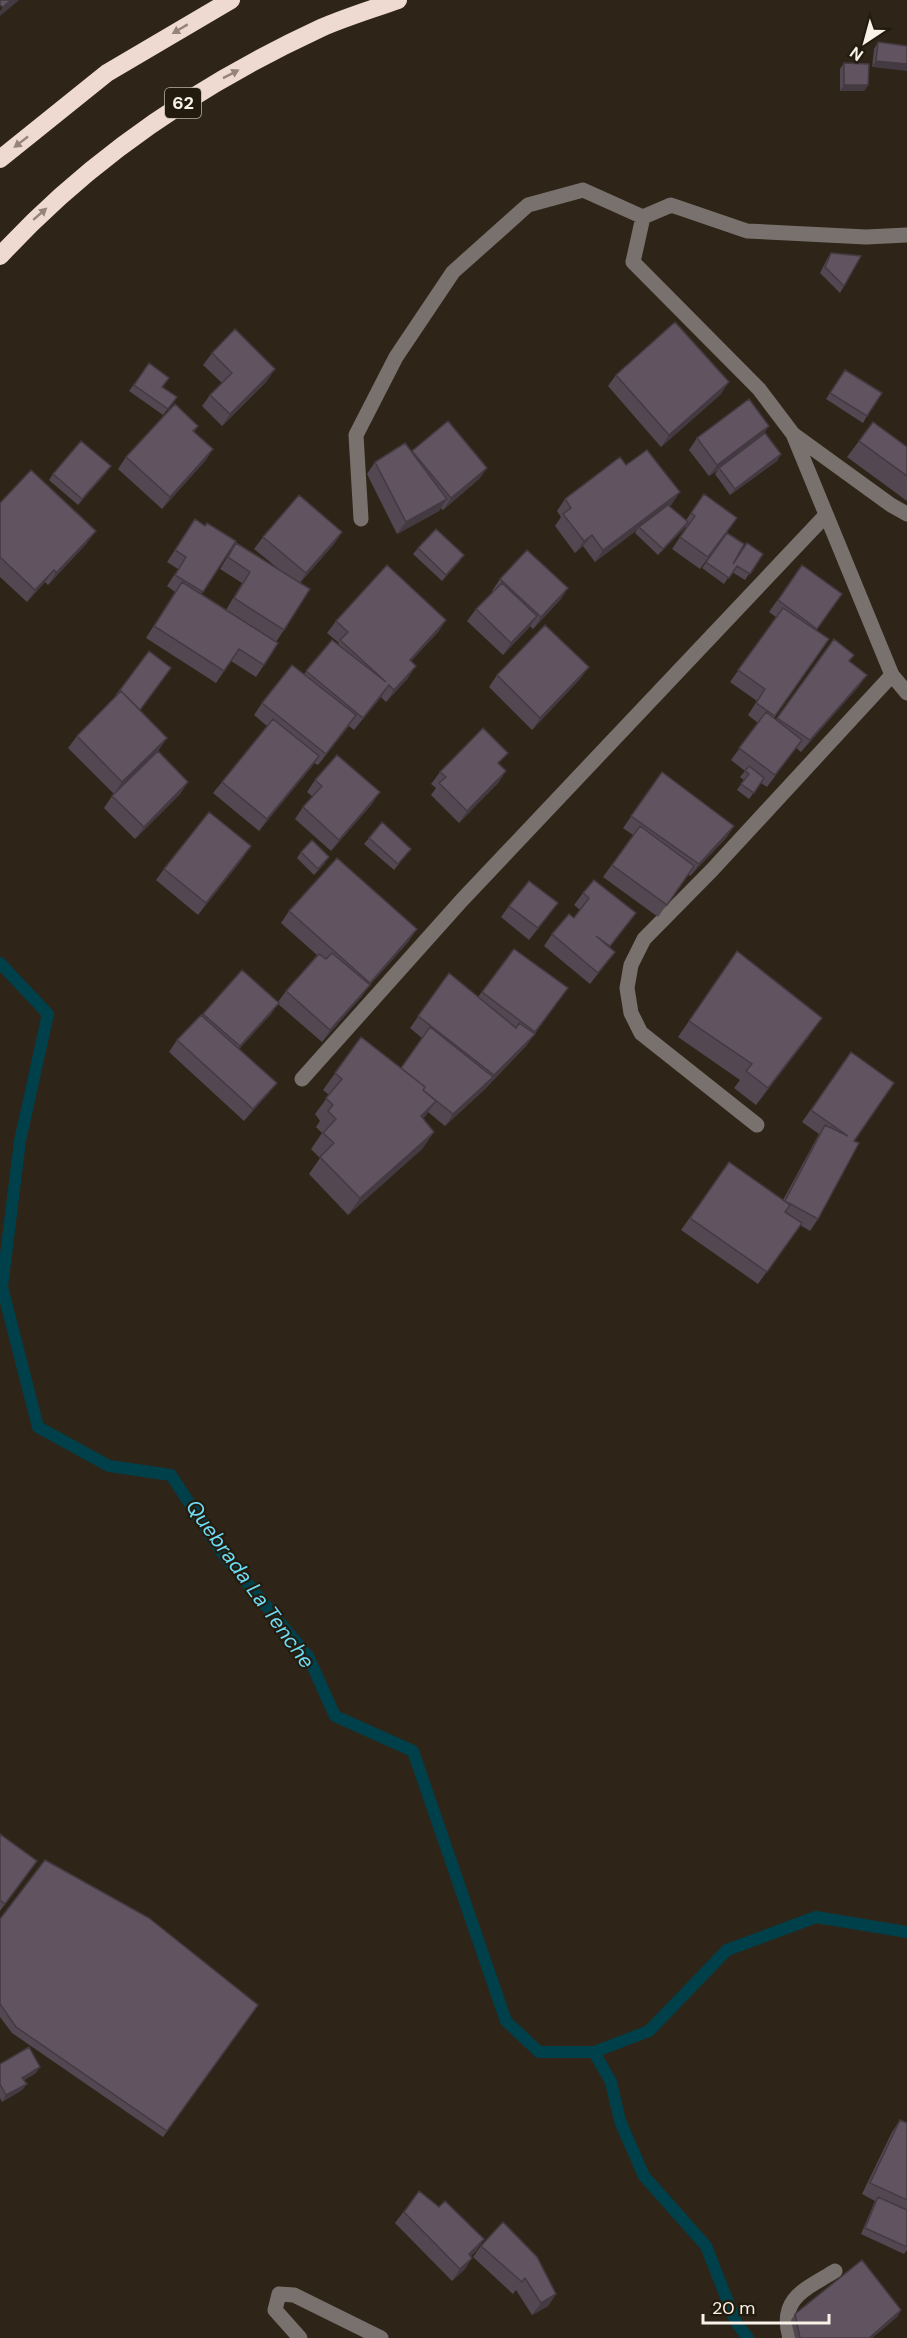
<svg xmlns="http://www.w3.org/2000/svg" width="907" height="2338" viewBox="0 0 907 2338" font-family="'DM Sans',sans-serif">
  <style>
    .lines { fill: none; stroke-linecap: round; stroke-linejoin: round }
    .stream { stroke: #00404b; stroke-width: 12 }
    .minor { stroke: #79716e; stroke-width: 15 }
    .highway { stroke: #efdad2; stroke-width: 18 }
    .wall { fill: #534752 }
    .shaded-wall { fill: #443a42 }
    .building { fill: #61535f; stroke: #443a42; stroke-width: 1.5 }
    .oneway { fill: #94847a }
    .labels { text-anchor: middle; stroke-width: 4.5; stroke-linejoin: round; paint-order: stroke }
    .shield { fill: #241b0f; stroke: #b8b2a8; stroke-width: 1.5 }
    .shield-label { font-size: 18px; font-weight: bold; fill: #f8f2e9 }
    .water-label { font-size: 21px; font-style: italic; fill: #6edbf3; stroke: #241b0f }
  </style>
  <rect width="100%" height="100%" fill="#2e2518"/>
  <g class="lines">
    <path class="stream" d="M0,963L48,1014L20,1141L2,1287L38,1427L109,1466L171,1475L222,1553L308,1656L335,1716L413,1751L506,2021L539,2052H594L649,2031L727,1950L816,1917L907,1932
      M594,2052L611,2082L620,2121L644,2176L706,2246L736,2322L748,2338"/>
    <path class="minor" d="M907,235L866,237L747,231L671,205L643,217L633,262L759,389L793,434L892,675L907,693
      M793,434L891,505L907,514
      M361,519L356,435L396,357L453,272L528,205L583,190L643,217
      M302,1079L462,900L826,515
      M757,1125L641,1033L631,1013L627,988L631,965L644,939L712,870L892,675
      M300,2338L275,2310L279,2294L294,2295L381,2338
      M790,2338C778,2298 806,2289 835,2271"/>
    <path class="highway" d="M0,159L107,73L231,0
      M0,256C90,158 200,84 321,28C346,17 373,9 398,0"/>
  </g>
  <path class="wall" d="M878,42L907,46L872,67L874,49Z
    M844,63L868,85L864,91H840V69Z
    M831,253L844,286L840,293L820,273L827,259Z
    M212,353L267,381L222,426L202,406L210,395L222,383L203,365Z
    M149,363L163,387L177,397L163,415L129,391Z
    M845,370L867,416L863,423L826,399Z
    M616,375L721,394L661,447L608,386Z
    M198,426L194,432L213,449L205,461L162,509L118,469L126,457Z
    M769,426L763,434L781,454L777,461L730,495L715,474L718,470L709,476L689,450L697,438Z
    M859,441L907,447V501L847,457Z
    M412,451L487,468L479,479L443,510L441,508L439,511L397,534L367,474L375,462L411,452Z
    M626,465L672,504L670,506L686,520L704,494L737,518L700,569L672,549L686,528L685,527L658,555L635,533L637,530L595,562L583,546L575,553L555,526L561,517L557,511L565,499Z
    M106,473L78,505L49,480L53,474Z
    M0,503L87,543L48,585L45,582L27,602L0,577Z
    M195,519L205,526L207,523L236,541L201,594L226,610L242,583L220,569L236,543L281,571L254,549L263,537L342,532L334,544L300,583L284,630L276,642L264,665L256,677L231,661L216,683L146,638L175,592L167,586L178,569L167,562Z
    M727,533L733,563L763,554L745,580L732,572L724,584L702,568Z
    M418,548L460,561L442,581L413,554Z
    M802,565L842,594L816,630L829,639L774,718L776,720L834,639L849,661L867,675L859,686L801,752L796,748L767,787L761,783L749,799L737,790L744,780L740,777L745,771L731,760L758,723L748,715L757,701L730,682L776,617L769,612Z
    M500,579L568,588L560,600L533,629L530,626L503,655L467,621L476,609L493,592L492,591Z
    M446,620L438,632L411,661L408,678L386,702L381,697L354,730L349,726L318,765L314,763L259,831L213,793L222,782L267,726L254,715L262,703L304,674L332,640L338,644L339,643L327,633L336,621Z
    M149,651L140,710L159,750L114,794L68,748L77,736L113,700Z
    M589,667L580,679L532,730L489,687L497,675Z
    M499,765L506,771L498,783L459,823L431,795L436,788L431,784L440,772Z
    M662,772L734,826L726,838L690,876L688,874L658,917L603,877L633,835L623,828Z
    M315,780L372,804L331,851L295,819L303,807L313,797L307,792Z
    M188,782L180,794L135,839L104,808L112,796Z
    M369,838L411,849L394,870L364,844Z
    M301,852L325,863L314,875L297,858Z
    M243,858L198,915L156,880L164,869Z
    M583,893L636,913L609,948L615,952L590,984L544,946L552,934L574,918L580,910L574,905Z
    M509,906L549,915L529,940L501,917Z
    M289,911L409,941L369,986L361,997L322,1042L278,1004L271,1014L239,1049L277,1083L268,1094L244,1121L169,1052L177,1040L202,1015L242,970L278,1002L286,991L317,955L281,923Z
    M514,949L559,1000L526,1046L485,1089L445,1126L428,1112L423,1119L434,1132L422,1149L348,1215L309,1174L320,1158L311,1149L322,1133L316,1127L320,1121L315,1114L329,1095L323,1090L361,1037L401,1068L422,1038L410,1028L449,973L478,997Z
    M737,951L810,1035L756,1105L734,1088L740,1080L678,1037Z
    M851,1052L854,1141L818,1219L810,1231L800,1225L758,1284L681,1230L729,1162L783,1200L819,1134L802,1122Z
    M0,1834L37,1861L0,1911Z
    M0,1919L258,2005L163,2137L12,2033L0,2017Z
    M0,2064L36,2073L24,2080L27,2084L22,2090L2,2102L0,2098Z
    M900,2120L907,2123V2250L904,2254L861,2234L875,2201L862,2194L892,2132Z
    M419,2191L439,2207L484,2239L476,2251L470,2257L472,2258L464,2270L452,2281L395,2223Z
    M481,2246L556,2294L548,2306L532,2315L516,2290L513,2294L473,2257Z
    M901,2310L897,2317L872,2338H795L791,2320L795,2314Z"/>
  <path class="shaded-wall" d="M11,0H19L0,16V11L3,7Z
    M876,61L907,64V71L872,67Z
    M844,85H868L864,91H840Z
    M275,369L267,381L222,426L230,414Z
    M729,382L721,394L661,447L669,435Z
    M769,426L761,438L709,476L717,465Z
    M213,449L205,461L162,509L170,497Z
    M781,454L777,461L730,495L735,489Z
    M111,466L106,473L78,505L82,499Z
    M487,468L479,479L443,510L451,498Z
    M680,492L672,504L640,528L639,527L637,530L595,562L603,550Z
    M447,499L439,511L397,534L406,522Z
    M688,522L684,529L658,555L663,549Z
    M96,531L87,543L48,585L56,573Z
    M342,532L334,544L298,585L306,573Z
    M592,535L583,546L575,553L584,541Z
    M464,555L460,561L442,581L446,575Z
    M54,570L45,582L27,602L35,590Z
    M568,588L560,600L533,629L541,617Z
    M537,616L529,628L503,655L511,643Z
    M446,620L438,632L401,672L410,660Z
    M416,666L408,678L386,702L394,690Z
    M589,667L580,679L532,730L540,718Z
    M867,675L859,686L801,752L810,740Z
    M389,685L381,697L354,730L363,718Z
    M356,715L348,727L318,765L326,754Z
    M167,738L159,750L114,794L122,782Z
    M319,756L311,768L259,831L267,819Z
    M506,771L498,783L459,823L467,811Z
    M188,782L180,794L135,839L144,827Z
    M380,792L372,804L331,851L339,840Z
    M734,826L726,838L690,876L699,864Z
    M251,846L243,858L198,915L206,903Z
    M558,903L549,915L529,940L538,928Z
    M417,929L409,941L369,986L361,997L322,1042L330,1030L362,994L370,983Z
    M615,952L606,964L590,984L598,973Z
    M568,988L526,1046L486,1087L494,1075L532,1037Z
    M279,1003L271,1014L231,1058L240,1046Z
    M822,1018L810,1035L756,1105L768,1088Z
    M493,1077L485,1089L445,1126L453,1114Z
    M277,1083L268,1094L244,1121L253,1109Z
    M436,1101L424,1118L409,1132L421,1116Z
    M434,1132L422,1149L348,1215L360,1198Z
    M40,2067L36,2073L18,2084L22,2078Z
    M27,2084L22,2090L2,2102L6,2095Z
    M484,2239L476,2251L460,2266L469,2254Z
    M472,2258L464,2270L452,2281L460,2269Z
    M556,2294L548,2306L532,2315L541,2303Z
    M901,2310L897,2317L872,2338H869Z"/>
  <path class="building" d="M0,0H11L3,7L0,5Z
    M878,42L907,46V64L876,61Z
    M844,63L869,64L868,85H844Z
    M831,253L861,256L844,286L825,267Z
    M675,322L729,382L669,435L616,375Z
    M235,329L275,369L230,414L210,395L232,373L212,353Z
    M149,363L169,378L162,387L177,397L168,409L134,385Z
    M845,370L882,393L867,416L830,393Z
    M749,399L769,426L717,465L697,438Z
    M175,404L198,426L193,431L213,449L170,497L126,457Z
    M448,421L487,468L451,498L412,451Z
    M873,422L907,447V476L859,441Z
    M765,433L781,454L735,489L719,468Z
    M81,441L111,466L82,499L53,474Z
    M405,443L447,499L406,522L375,462Z
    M647,450L680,492L603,550L592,535L584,541L563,514L571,508L565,499L620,457L626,465Z
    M31,470L96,531L56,573L54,570L35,590L0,557V503Z
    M704,494L737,518L708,557L680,537L695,516L691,513Z
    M299,495L342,532L306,573L263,537Z
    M668,505L688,522L663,549L639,527Z
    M195,519L205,526L207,523L236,541L203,592L175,575L186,557L175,550Z
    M436,529L464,555L446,575L418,548Z
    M727,533L744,544L733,564L747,543L763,554L750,574L737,566L729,578L706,562Z
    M236,543L310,589L284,630L234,598L250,572L228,557Z
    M527,550L568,588L541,617L500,579Z
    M387,565L446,620L410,660L416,666L394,690L389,685L363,718L306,671L332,640L386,682L340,640L348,632L336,621Z
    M802,565L842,594L817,629L778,600Z
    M182,582L278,643L264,665L239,649L224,671L154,626Z
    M502,583L537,616L511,643L476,609Z
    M783,608L829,639L775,716L756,703L765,689L738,670Z
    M545,625L589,667L540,718L497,675Z
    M834,639L854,655L849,661L867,675L810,740L777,718Z
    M149,651L171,668L140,710L121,691L118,694H117Z
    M292,665L356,715L326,754L262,703Z
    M121,691L167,738L122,782L77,736Z
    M766,712L802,740L775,775L739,748Z
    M273,719L319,756L267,819L222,782Z
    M483,728L508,753L498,763L506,771L467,811L439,783L446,777L440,772Z
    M158,751L188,782L144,827L112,796Z
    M337,755L380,792L339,840L303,807L322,786L315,780Z
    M749,766L764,778L754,793L741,784L749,774L745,771Z
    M662,772L734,826L699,864L631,816Z
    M209,812L251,846L206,903L164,869Z
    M382,822L411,849L398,864L369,838Z
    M640,826L694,866L667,905L612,865Z
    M312,840L329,857L318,869L301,852Z
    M337,858L417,929L370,983L289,911Z
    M594,880L636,913L610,946L596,936L615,952L598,973L552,934L569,914L574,918L589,898L583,893Z
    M529,881L558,903L538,928L509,906Z
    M514,949L568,988L535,1032L482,992Z
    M737,951L822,1018L768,1088L746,1071L752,1064L689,1021Z
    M332,953L370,985L330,1030L286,991L319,954L326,959Z
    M242,970L279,1003L240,1046L203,1014Z
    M449,973L516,1028L519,1023L535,1034L494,1075L418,1016Z
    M201,1015L277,1083L253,1109L177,1040Z
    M430,1027L493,1077L453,1114L423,1090L425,1087L401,1068Z
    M361,1037L425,1087L423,1090L436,1101L421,1116L434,1132L360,1198L320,1157L334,1143L323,1133L336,1119L328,1111L333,1105L326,1098L342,1079L335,1073Z
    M851,1052L894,1083L854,1141L859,1143L818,1219L785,1201L825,1125L848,1136L811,1110Z
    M729,1162L790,1205L785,1212L802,1223L767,1272L690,1218Z
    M0,1834L37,1861L5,1904L0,1900Z
    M45,1860L149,1918L258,2005L167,2131L16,2027L0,2004V1919Z
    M29,2047L40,2067L22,2078L27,2084L6,2095L0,2084V2064Z
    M900,2120L907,2123V2200L870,2183Z
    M419,2191L439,2207L445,2201L484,2239L469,2254L472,2258L460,2269L404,2212Z
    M878,2197L907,2210V2247L865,2228Z
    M503,2222L537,2257L556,2294L541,2303L525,2278L522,2282L481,2246Z
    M862,2260L901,2310L869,2338H800L795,2314Z"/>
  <defs><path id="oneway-solid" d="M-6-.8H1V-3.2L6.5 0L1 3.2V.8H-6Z" transform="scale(1.5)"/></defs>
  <g class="oneway">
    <use href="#oneway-solid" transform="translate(180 29) rotate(149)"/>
    <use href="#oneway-solid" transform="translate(231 74) rotate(-27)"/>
    <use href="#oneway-solid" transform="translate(21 142) rotate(142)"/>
    <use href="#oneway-solid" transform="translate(40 214) rotate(-41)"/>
  </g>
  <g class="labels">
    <rect class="shield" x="165" y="88" width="36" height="30" rx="4.5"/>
    <g class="shield-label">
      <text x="183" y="109">62</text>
    </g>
    <g class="water-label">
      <text transform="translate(250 1584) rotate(54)" y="7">Quebrada La Tenche</text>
    </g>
  </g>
  <g transform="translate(865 42) rotate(216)" stroke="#241b0f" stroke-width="4.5" paint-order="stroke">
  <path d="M0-4.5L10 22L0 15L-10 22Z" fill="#f8f2e9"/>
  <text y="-9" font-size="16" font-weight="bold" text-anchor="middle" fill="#f8f2e9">N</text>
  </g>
  <path d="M703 2314v9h126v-9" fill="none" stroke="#f8f2e9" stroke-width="3"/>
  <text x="712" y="2314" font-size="18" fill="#f8f2e9" stroke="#241b0f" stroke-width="4.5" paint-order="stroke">20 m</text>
</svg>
